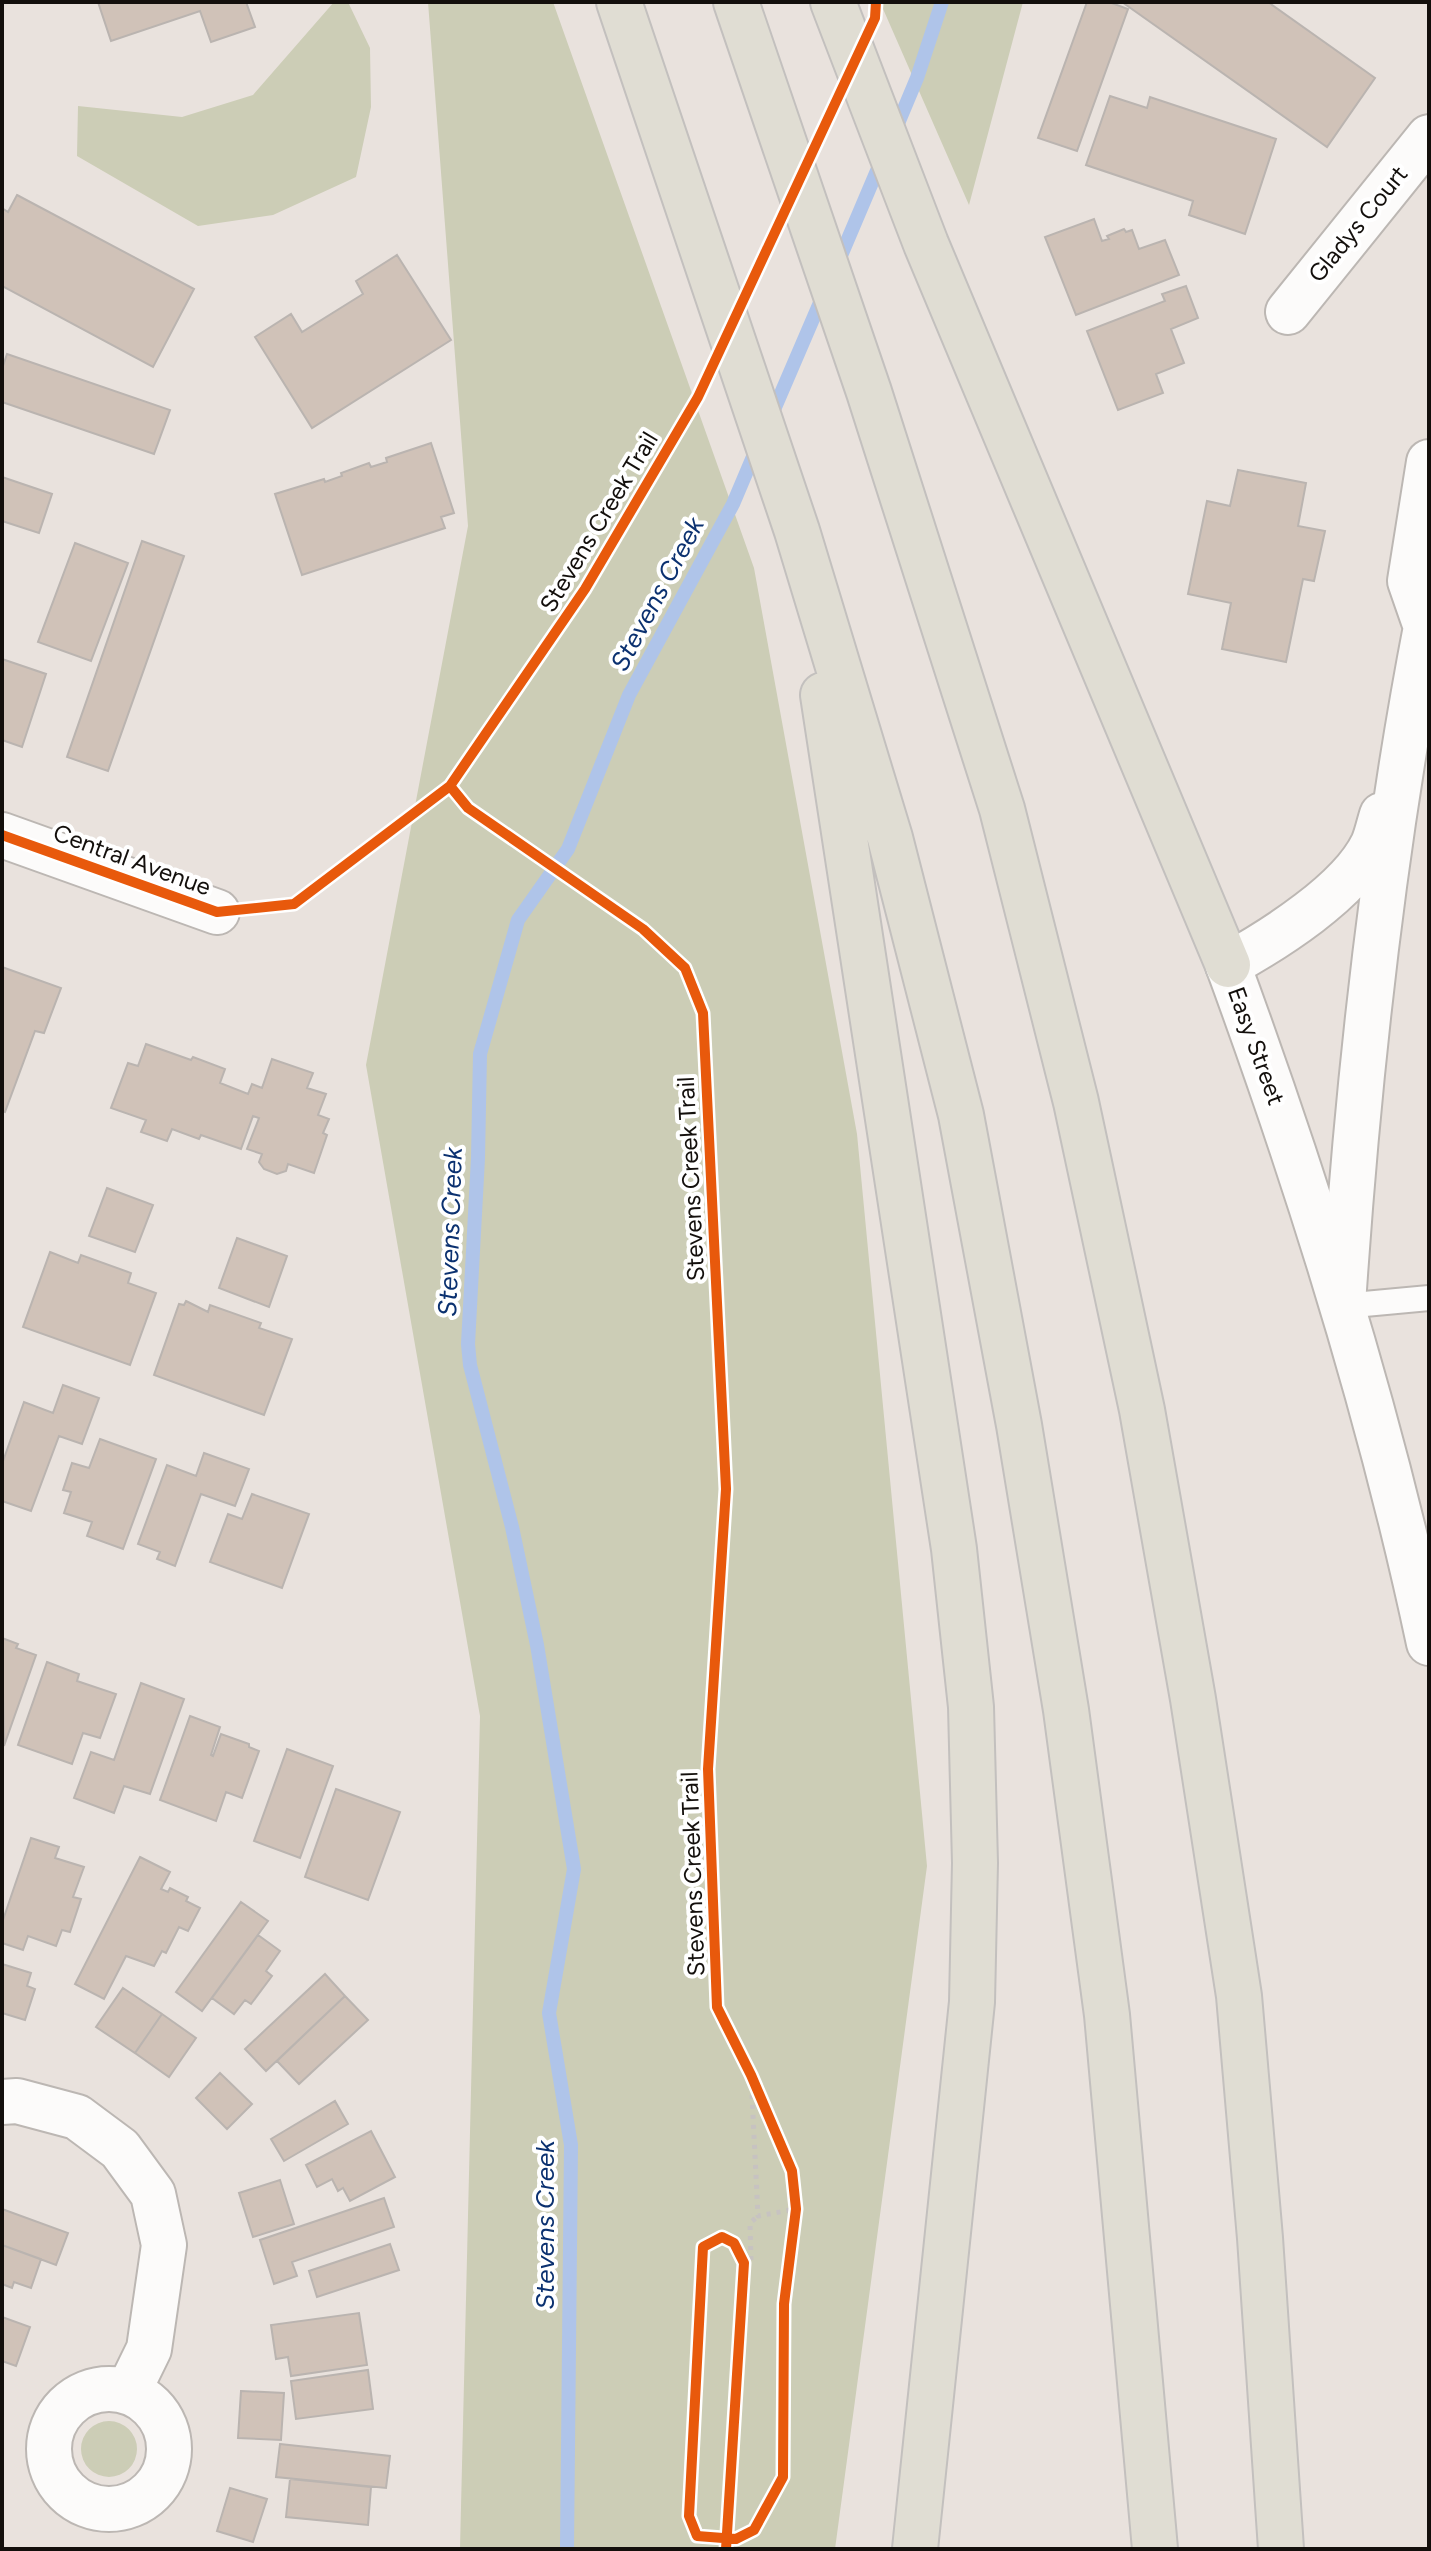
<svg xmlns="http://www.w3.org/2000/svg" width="1431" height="2551" viewBox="0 0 1431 2551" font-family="Figtree,sans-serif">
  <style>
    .green { fill: #cccdb6 }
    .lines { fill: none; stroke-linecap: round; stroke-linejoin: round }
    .stream { stroke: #afc4e9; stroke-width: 14 }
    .building { fill: #d0c2b8; stroke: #bab4b0; stroke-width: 2 }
    .service-casing { stroke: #bcb7b3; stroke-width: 28 }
    .minor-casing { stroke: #bcb7b3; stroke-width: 48 }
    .tertiary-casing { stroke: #bcb7b3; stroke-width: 48 }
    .motorway-casing { stroke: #c3c0be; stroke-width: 48 }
    .path { stroke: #c7c3c1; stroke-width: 5; stroke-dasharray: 4 6; stroke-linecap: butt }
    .service { stroke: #fcfbfa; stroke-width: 24 }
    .minor { stroke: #fcfbfa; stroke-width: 44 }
    .tertiary { stroke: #fcfbfa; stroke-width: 44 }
    .motorway { stroke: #e0ddd3; stroke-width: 44 }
    .cycleway-casing { stroke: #fff; stroke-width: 15 }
    .cycleway { stroke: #e8590c; stroke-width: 10 }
    .labels { text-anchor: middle; stroke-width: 8; stroke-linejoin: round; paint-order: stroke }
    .street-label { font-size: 24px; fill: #130f0c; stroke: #fff }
    .water-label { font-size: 26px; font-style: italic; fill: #0b3170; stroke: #fff }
  </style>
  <rect width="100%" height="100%" fill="#e9e2dd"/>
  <path class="green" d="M334,2H348L370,48L371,107L356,177L273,215L198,226L77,156L78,106L182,117L253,95Z
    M428,2H553L754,568L857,1134L927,1866L835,2549H460L480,1716L366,1065L468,526Z
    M880,2H1023L969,205Z
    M81 2449a28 28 0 1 1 56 0a28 28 0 1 1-56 0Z"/>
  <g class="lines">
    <path class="stream" d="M894,133L917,78L942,2
      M837,265L882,159
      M770,419L825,291
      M567,2549L571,2145L549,2013L574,1869L537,1645L512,1527L470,1365L468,1344L478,1158L480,1054L518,920L568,849L629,695L733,504L758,445"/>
  </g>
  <path class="building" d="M98,2H246L255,27L211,42L200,11L111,41Z
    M1087,2H1109L1128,9L1077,151L1038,138Z
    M1122,2H1268L1375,78L1327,147Z
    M1110,96L1147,108L1150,97L1276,139L1245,234L1189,215L1193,201L1086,165Z
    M17,195L194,289L153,367L2,286V208L8,212Z
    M1094,219L1102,241L1109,239L1107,236L1124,229L1126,232L1132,230L1139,249L1165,240L1179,275L1076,315L1045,237Z
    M397,255L451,340L312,428L255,337L291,314L302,332L363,294L356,281Z
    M1186,286L1198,318L1171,329L1184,363L1156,374L1163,393L1118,410L1087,331L1165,301L1162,294Z
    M7,354L170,410L154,454L2,402V369Z
    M431,443L454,513L441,517L445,528L302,575L275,494L324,479L325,482L342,476L341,473L369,463L371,467L387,462L386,458Z
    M1238,470L1306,483L1298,526L1325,531L1314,581L1303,579L1286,662L1222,649L1231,603L1188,594L1207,501L1230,506Z
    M2,477L52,494L39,533L2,521Z
    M142,541L184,556L108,771L67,757Z
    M75,543L128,563L91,661L38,642Z
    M2,659L46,674L22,747L2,740Z
    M2,967L61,988L44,1033L35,1031L5,1112L2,1111Z
    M146,1044L191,1060L193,1057L225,1069L220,1083L248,1094L252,1084L262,1088L272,1059L313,1073L307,1088L326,1094L318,1115L329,1119L323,1133L327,1135L314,1173L288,1164L286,1171L277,1174L264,1169L259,1162L262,1154L247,1149L259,1118L253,1116L241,1149L201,1135L199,1139L172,1129L167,1141L141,1132L146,1120L111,1108L128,1063L138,1066Z
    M107,1188L153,1205L135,1252L89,1236Z
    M237,1238L287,1256L269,1307L219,1288Z
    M50,1252L78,1263L81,1255L131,1273L128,1283L156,1293L130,1365L23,1327Z
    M186,1301L208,1312L210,1305L261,1323L259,1328L292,1339L264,1415L154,1375L179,1304L184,1305Z
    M63,1385L99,1398L82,1444L59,1436L31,1511L2,1501V1464L24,1402L53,1413Z
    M100,1439L156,1459L123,1549L87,1536L92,1522L64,1513L71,1492L63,1490L72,1463L89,1468Z
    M204,1453L249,1469L235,1506L201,1494L175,1566L157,1559L160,1552L138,1544L167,1465L196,1476Z
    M252,1494L309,1514L282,1588L210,1562L228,1514L242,1519Z
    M2,1638L18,1644L16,1648L36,1655L4,1746Z
    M47,1662L79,1674L77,1681L116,1694L100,1738L83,1733L72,1764L18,1745Z
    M141,1683L184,1699L150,1794L124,1786L114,1813L74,1798L91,1752L114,1760Z
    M190,1716L220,1727L211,1755L213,1756L221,1734L249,1744V1747L259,1751L242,1798L226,1792L216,1821L160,1800Z
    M287,1749L333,1766L300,1858L254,1841Z
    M336,1789L400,1812L368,1900L305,1877Z
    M31,1838L59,1847L55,1858L84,1867L73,1897L81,1899L70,1932L62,1930L56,1946L28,1936L23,1950L2,1943V1923Z
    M140,1857L170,1872L161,1889L168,1892L170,1888L188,1897L186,1901L200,1908L188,1931L179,1927L166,1953L162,1951L154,1966L126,1956L104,1999L75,1984Z
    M241,1902L268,1921L202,2011L176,1992Z
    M258,1935L280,1951L266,1971L272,1976L251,2004L245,2000L234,2014L212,1998Z
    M2,1964L31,1973L27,1986L35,1989L25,2020L2,2013Z
    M325,1974L345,1996L266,2071L245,2049Z
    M123,1988L162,2014L135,2053L96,2027Z
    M345,1996L368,2020L299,2084L277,2061Z
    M162,2014L196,2038L169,2077L135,2053Z
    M220,2073L252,2104L227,2129L196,2098Z
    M335,2101L348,2124L284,2161L271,2139Z
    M371,2131L395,2177L350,2201L343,2188L338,2191L332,2179L317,2187L306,2165Z
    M280,2180L294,2224L253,2237L239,2193Z
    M384,2198L394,2227L292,2262L297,2276L274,2284L260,2240Z
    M2,2209L68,2233L56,2265L2,2245Z
    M390,2244L399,2270L317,2297L309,2271Z
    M2,2245L41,2259L31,2288L14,2282L12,2288L2,2284Z
    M359,2313L367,2365L291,2376L288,2357L276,2359L271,2325Z
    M2,2317L30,2327L16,2366L2,2361Z
    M368,2370L373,2409L296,2419L291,2381Z
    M241,2391L284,2393L281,2440L238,2438Z
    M280,2444L390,2456L386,2488L276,2477Z
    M290,2479L371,2487L368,2525L286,2517Z
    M230,2488L267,2499L253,2542L217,2531Z"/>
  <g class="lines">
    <g class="service-casing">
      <path id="service" d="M1343,1306L1429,1298"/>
    </g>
    <g class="minor-casing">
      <path id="minor" d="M1288,312L1429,137
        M1426,627L1410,581L1429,462
        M2,835L217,912
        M1228,965C1273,940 1350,892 1373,844C1377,835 1379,824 1382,815
        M1343,1304C1358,1077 1383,850 1426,627L1429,623
        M2,2102L17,2101L77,2117L120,2149L153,2194L164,2245L149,2349L128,2392
        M49 2449a60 60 0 1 1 120 0a60 60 0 1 1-120 0Z"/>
    </g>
    <g class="tertiary-casing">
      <path id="tertiary" d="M1228,965C1309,1186 1380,1412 1429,1643"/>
    </g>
    <g class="motorway-casing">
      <path id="motorway" d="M619,2L797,531L890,838L961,1115L1019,1425L1066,1710L1107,2015L1155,2549
        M736,2L869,392L1002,809L1076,1102L1142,1410L1193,1699L1239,1996L1260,2238L1281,2549
        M833,2L926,244L1228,965
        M823,695L954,1549L971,1707L975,1863L972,2002L915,2549"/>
    </g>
    <path class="path" d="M751,2075L758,2216L796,2209
      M744,2263H751L750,2223L758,2216"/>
    <use href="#service" class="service"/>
    <use href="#minor" class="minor"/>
    <use href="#tertiary" class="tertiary"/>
    <use href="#motorway" class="motorway"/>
    <g class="cycleway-casing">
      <path id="cycleway" d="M450,786L468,808L643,929L685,968L703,1013L726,1489L708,1769L717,2007L751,2075L792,2171L796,2209L784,2304L783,2477L754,2530L736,2539L697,2536L689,2516L703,2247L722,2237L734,2243L744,2263L726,2549
        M2,835L217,912L294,904L450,786L585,589L698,397L875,18L876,2"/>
    </g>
    <use href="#cycleway" class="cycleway"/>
  </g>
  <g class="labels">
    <g class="street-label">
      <text transform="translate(1358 224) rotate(-51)" y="8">Gladys Court</text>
      <text transform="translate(599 522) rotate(-59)" y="8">Stevens Creek Trail</text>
      <text transform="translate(132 860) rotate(20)" y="8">Central Avenue</text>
      <text transform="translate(1256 1046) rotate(70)" y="8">Easy Street</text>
      <text transform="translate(691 1179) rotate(-93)" y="8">Stevens Creek Trail</text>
      <text transform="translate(693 1874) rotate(-92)" y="8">Stevens Creek Trail</text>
    </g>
    <g class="water-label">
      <text transform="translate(657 594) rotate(-62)" y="9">Stevens Creek</text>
      <text transform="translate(450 1232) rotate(-88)" y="9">Stevens Creek</text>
      <text transform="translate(545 2225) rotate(-90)" y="9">Stevens Creek</text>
    </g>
  </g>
  <rect width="1431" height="2551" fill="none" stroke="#130f0c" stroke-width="8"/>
</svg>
